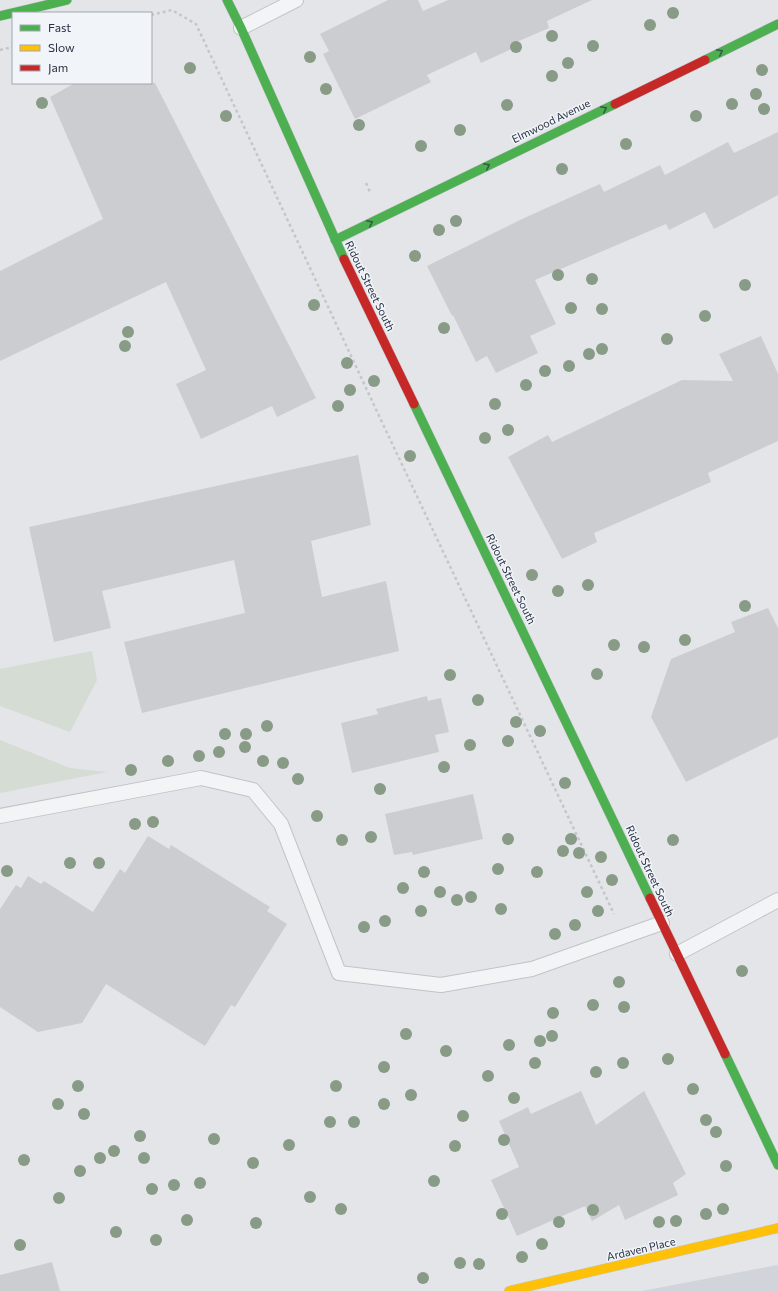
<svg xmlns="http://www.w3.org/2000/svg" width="778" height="1291" viewBox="0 0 778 1291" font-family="Commissioner,sans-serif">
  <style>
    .built { fill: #d2d4db }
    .green { fill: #d4dcd4 }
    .building { fill: #cccdd1 }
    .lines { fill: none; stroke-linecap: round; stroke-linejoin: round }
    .lane-casing { stroke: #c2c3c6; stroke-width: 16 }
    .fast-casing { stroke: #c2c3c6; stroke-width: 10 }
    .slow-casing { stroke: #c2c3c6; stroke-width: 10 }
    .jam-casing { stroke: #c2c3c6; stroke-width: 10 }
    .path { stroke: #c5c6cb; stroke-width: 2.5; stroke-dasharray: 3 3; stroke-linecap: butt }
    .lane { stroke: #f3f4f6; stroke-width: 14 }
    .fast { stroke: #4caf50; stroke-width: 9 }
    .slow { stroke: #ffc107; stroke-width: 9 }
    .jam { stroke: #c62828; stroke-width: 9 }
    .tree { fill: #879b86 }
    .oneway { stroke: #355d48 }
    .labels { text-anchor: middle; stroke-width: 3; stroke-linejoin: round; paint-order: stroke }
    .street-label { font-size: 11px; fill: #293143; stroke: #f1f4f8 }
  </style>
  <rect width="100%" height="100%" fill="#e4e5e8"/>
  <path class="built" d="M777,1265L778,1268V1291H642Z"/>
  <path class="green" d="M92,651L97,680L70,732L0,706V669Z
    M0,740L70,768L107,772L0,793Z"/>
  <path class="building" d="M388,0H418L423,11L448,0H592L547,21L549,28L512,44L514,48L481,63L476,52L427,75L431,82L355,119L323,54L329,51L320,34Z
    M75,83H155L316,398L277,417L272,406L201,439L176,384L206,370L166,282L0,361V271L103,219L50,97Z
    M778,132V195L714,229L705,212L669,230L666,224L535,280L556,324L530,336L538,353L496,373L487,356L476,362L453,315L452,316L427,266L522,219L600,184L604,192L660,165L665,175L728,142L734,153Z
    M761,336L778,374V441L708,473L711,482L594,533L597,542L562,559L508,457L548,435L552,442L682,380L733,381L719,354Z
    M358,455L371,525L311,541L322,597L386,581L399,651L142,713L124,642L245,613L234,560L102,591L111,628L54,642L29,527Z
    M768,608L778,628V737L686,782L651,717L671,659L735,632L731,622Z
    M427,696L428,701L441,698L449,732L435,735L439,752L352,773L341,723L378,714L376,709Z
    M473,794L483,839L413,855L412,852L394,855L385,814Z
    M148,836L169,849L171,845L270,907L267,911L287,924L235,1007L231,1005L205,1046L106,984L82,1023L38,1032L0,1007V909L16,885L21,888L28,876L41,884L44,881L93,912L120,869L125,873Z
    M581,1091L596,1125L644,1091L686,1174L673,1183L678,1195L625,1220L619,1205L592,1221L585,1206L517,1236L491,1180L519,1167L499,1121L528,1107L531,1114Z
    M52,1262L60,1291H0V1275Z"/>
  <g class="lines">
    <g class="lane-casing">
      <path id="lane" d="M241,28L296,0
        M0,816L201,778L253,790L281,824L339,973L441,985L532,969L662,923
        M677,954L778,900"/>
    </g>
    <g class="fast-casing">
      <path id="fast" d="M227,0L241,28L344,259
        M0,16L67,0
        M705,60L778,24
        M335,240L615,104
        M414,404L650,898
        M725,1054L778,1165"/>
    </g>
    <g class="slow-casing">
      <path id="slow" d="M509,1291L778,1228"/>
    </g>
    <g class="jam-casing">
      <path id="jam" d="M615,104L705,60
        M344,259L414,404
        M650,898L725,1054"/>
    </g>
    <path class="path" d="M151,15L172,10L196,24L381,420L614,914
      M0,50L13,47
      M366,183L370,192"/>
    <use href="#lane" class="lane"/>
    <use href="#fast" class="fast"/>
    <use href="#slow" class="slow"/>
    <use href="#jam" class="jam"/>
  </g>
  <g class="tree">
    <circle cx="673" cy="13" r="6"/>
    <circle cx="650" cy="25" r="6"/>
    <circle cx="552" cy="36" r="6"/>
    <circle cx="593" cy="46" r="6"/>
    <circle cx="516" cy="47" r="6"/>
    <circle cx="310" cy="57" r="6"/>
    <circle cx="568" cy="63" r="6"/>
    <circle cx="190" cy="68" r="6"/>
    <circle cx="762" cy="70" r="6"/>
    <circle cx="552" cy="76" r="6"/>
    <circle cx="326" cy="89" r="6"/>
    <circle cx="756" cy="94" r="6"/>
    <circle cx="42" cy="103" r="6"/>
    <circle cx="732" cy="104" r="6"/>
    <circle cx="507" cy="105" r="6"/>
    <circle cx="764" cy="109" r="6"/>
    <circle cx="226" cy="116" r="6"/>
    <circle cx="696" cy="116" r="6"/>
    <circle cx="359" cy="125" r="6"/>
    <circle cx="460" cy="130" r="6"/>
    <circle cx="626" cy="144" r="6"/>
    <circle cx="421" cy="146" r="6"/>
    <circle cx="562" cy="169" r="6"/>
    <circle cx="456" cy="221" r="6"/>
    <circle cx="439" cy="230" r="6"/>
    <circle cx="415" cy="256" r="6"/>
    <circle cx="558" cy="275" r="6"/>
    <circle cx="592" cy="279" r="6"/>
    <circle cx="745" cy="285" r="6"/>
    <circle cx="314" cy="305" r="6"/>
    <circle cx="571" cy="308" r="6"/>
    <circle cx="602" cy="309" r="6"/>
    <circle cx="705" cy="316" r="6"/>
    <circle cx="444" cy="328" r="6"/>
    <circle cx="128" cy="332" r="6"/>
    <circle cx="667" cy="339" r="6"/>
    <circle cx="125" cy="346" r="6"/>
    <circle cx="602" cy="349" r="6"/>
    <circle cx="589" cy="354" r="6"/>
    <circle cx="347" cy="363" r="6"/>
    <circle cx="569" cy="366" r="6"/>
    <circle cx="545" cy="371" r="6"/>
    <circle cx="374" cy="381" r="6"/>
    <circle cx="526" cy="385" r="6"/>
    <circle cx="350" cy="390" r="6"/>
    <circle cx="495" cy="404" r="6"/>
    <circle cx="338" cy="406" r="6"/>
    <circle cx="508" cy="430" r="6"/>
    <circle cx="485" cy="438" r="6"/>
    <circle cx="410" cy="456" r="6"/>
    <circle cx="532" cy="575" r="6"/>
    <circle cx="588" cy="585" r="6"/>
    <circle cx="558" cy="591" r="6"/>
    <circle cx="745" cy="606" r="6"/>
    <circle cx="685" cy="640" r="6"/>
    <circle cx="614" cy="645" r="6"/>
    <circle cx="644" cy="647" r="6"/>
    <circle cx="597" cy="674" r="6"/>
    <circle cx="450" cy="675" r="6"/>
    <circle cx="478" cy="700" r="6"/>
    <circle cx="516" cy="722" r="6"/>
    <circle cx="267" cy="726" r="6"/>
    <circle cx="540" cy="731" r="6"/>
    <circle cx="225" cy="734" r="6"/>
    <circle cx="246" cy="734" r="6"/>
    <circle cx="508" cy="741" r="6"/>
    <circle cx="470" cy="745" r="6"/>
    <circle cx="245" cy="747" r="6"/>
    <circle cx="219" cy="752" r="6"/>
    <circle cx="199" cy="756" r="6"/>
    <circle cx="168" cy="761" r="6"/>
    <circle cx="263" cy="761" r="6"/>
    <circle cx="283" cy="763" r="6"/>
    <circle cx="444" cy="767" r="6"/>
    <circle cx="131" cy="770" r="6"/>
    <circle cx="298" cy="779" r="6"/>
    <circle cx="565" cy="783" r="6"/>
    <circle cx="380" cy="789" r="6"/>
    <circle cx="317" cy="816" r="6"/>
    <circle cx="153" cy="822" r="6"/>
    <circle cx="135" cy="824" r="6"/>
    <circle cx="371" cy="837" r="6"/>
    <circle cx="508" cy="839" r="6"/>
    <circle cx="571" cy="839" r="6"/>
    <circle cx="342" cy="840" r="6"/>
    <circle cx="673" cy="840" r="6"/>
    <circle cx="563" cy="851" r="6"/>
    <circle cx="579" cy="853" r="6"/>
    <circle cx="601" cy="857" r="6"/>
    <circle cx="70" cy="863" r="6"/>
    <circle cx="99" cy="863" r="6"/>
    <circle cx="498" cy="869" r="6"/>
    <circle cx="7" cy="871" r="6"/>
    <circle cx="424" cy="872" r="6"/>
    <circle cx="537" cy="872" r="6"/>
    <circle cx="612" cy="880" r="6"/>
    <circle cx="403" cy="888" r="6"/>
    <circle cx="440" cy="892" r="6"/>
    <circle cx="587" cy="892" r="6"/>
    <circle cx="471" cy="897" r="6"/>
    <circle cx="457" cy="900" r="6"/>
    <circle cx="501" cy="909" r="6"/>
    <circle cx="421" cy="911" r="6"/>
    <circle cx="598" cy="911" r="6"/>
    <circle cx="385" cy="921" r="6"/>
    <circle cx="575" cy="925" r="6"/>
    <circle cx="364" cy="927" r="6"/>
    <circle cx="555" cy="934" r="6"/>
    <circle cx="742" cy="971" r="6"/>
    <circle cx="619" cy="982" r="6"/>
    <circle cx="593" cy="1005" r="6"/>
    <circle cx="624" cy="1007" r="6"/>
    <circle cx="553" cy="1013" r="6"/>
    <circle cx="406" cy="1034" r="6"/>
    <circle cx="552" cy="1036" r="6"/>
    <circle cx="540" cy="1041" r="6"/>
    <circle cx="509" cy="1045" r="6"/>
    <circle cx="446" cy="1051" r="6"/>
    <circle cx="668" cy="1059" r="6"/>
    <circle cx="535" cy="1063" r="6"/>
    <circle cx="623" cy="1063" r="6"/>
    <circle cx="384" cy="1067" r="6"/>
    <circle cx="596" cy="1072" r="6"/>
    <circle cx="488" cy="1076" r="6"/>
    <circle cx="78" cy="1086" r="6"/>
    <circle cx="336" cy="1086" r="6"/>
    <circle cx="693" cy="1089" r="6"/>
    <circle cx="411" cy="1095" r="6"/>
    <circle cx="514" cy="1098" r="6"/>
    <circle cx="58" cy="1104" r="6"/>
    <circle cx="384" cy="1104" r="6"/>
    <circle cx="84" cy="1114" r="6"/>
    <circle cx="463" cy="1116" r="6"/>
    <circle cx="706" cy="1120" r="6"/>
    <circle cx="330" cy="1122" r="6"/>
    <circle cx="354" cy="1122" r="6"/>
    <circle cx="716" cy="1132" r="6"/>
    <circle cx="140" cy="1136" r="6"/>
    <circle cx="214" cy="1139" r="6"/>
    <circle cx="504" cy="1140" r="6"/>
    <circle cx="289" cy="1145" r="6"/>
    <circle cx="455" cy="1146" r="6"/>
    <circle cx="114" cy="1151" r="6"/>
    <circle cx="100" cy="1158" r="6"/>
    <circle cx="144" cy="1158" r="6"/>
    <circle cx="24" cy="1160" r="6"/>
    <circle cx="253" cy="1163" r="6"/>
    <circle cx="726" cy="1166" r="6"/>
    <circle cx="80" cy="1171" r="6"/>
    <circle cx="434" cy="1181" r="6"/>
    <circle cx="200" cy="1183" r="6"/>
    <circle cx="174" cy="1185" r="6"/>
    <circle cx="152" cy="1189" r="6"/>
    <circle cx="310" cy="1197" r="6"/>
    <circle cx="59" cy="1198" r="6"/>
    <circle cx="341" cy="1209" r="6"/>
    <circle cx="723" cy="1209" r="6"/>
    <circle cx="593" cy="1210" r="6"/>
    <circle cx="502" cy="1214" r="6"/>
    <circle cx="706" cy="1214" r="6"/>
    <circle cx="187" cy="1220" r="6"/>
    <circle cx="676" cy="1221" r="6"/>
    <circle cx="559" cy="1222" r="6"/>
    <circle cx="659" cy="1222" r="6"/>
    <circle cx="256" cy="1223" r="6"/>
    <circle cx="116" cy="1232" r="6"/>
    <circle cx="156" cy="1240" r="6"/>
    <circle cx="542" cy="1244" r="6"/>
    <circle cx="20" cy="1245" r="6"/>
    <circle cx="522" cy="1257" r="6"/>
    <circle cx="460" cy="1263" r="6"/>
    <circle cx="479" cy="1264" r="6"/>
    <circle cx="423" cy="1278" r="6"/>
  </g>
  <defs><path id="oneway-chevron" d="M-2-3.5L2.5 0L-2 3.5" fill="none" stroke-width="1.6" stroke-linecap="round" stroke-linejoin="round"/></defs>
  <g class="oneway">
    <use href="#oneway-chevron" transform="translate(720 52) rotate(-26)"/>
    <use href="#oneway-chevron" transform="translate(604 109) rotate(-26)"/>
    <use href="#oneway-chevron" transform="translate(487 166) rotate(-26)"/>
    <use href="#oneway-chevron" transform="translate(370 223) rotate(-26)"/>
  </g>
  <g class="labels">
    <g class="street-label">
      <text transform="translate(551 121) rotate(-26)" y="4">Elmwood Avenue</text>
      <text transform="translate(370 286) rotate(64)" y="4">Ridout Street South</text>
      <text transform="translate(511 579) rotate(64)" y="4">Ridout Street South</text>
      <text transform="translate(650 871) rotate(65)" y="4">Ridout Street South</text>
      <text transform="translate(641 1249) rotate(-13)" y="4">Ardaven Place</text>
    </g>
  </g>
  <rect x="12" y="12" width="140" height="72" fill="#f1f4f8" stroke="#a1a6b0"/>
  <rect x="20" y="25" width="20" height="6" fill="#4caf50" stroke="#a1a6b0"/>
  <text x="48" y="32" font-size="12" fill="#293143">Fast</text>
  <rect x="20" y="45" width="20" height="6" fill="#ffc107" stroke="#a1a6b0"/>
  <text x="48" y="52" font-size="12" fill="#293143">Slow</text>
  <rect x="20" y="65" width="20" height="6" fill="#c62828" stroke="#a1a6b0"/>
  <text x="48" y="72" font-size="12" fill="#293143">Jam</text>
</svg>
